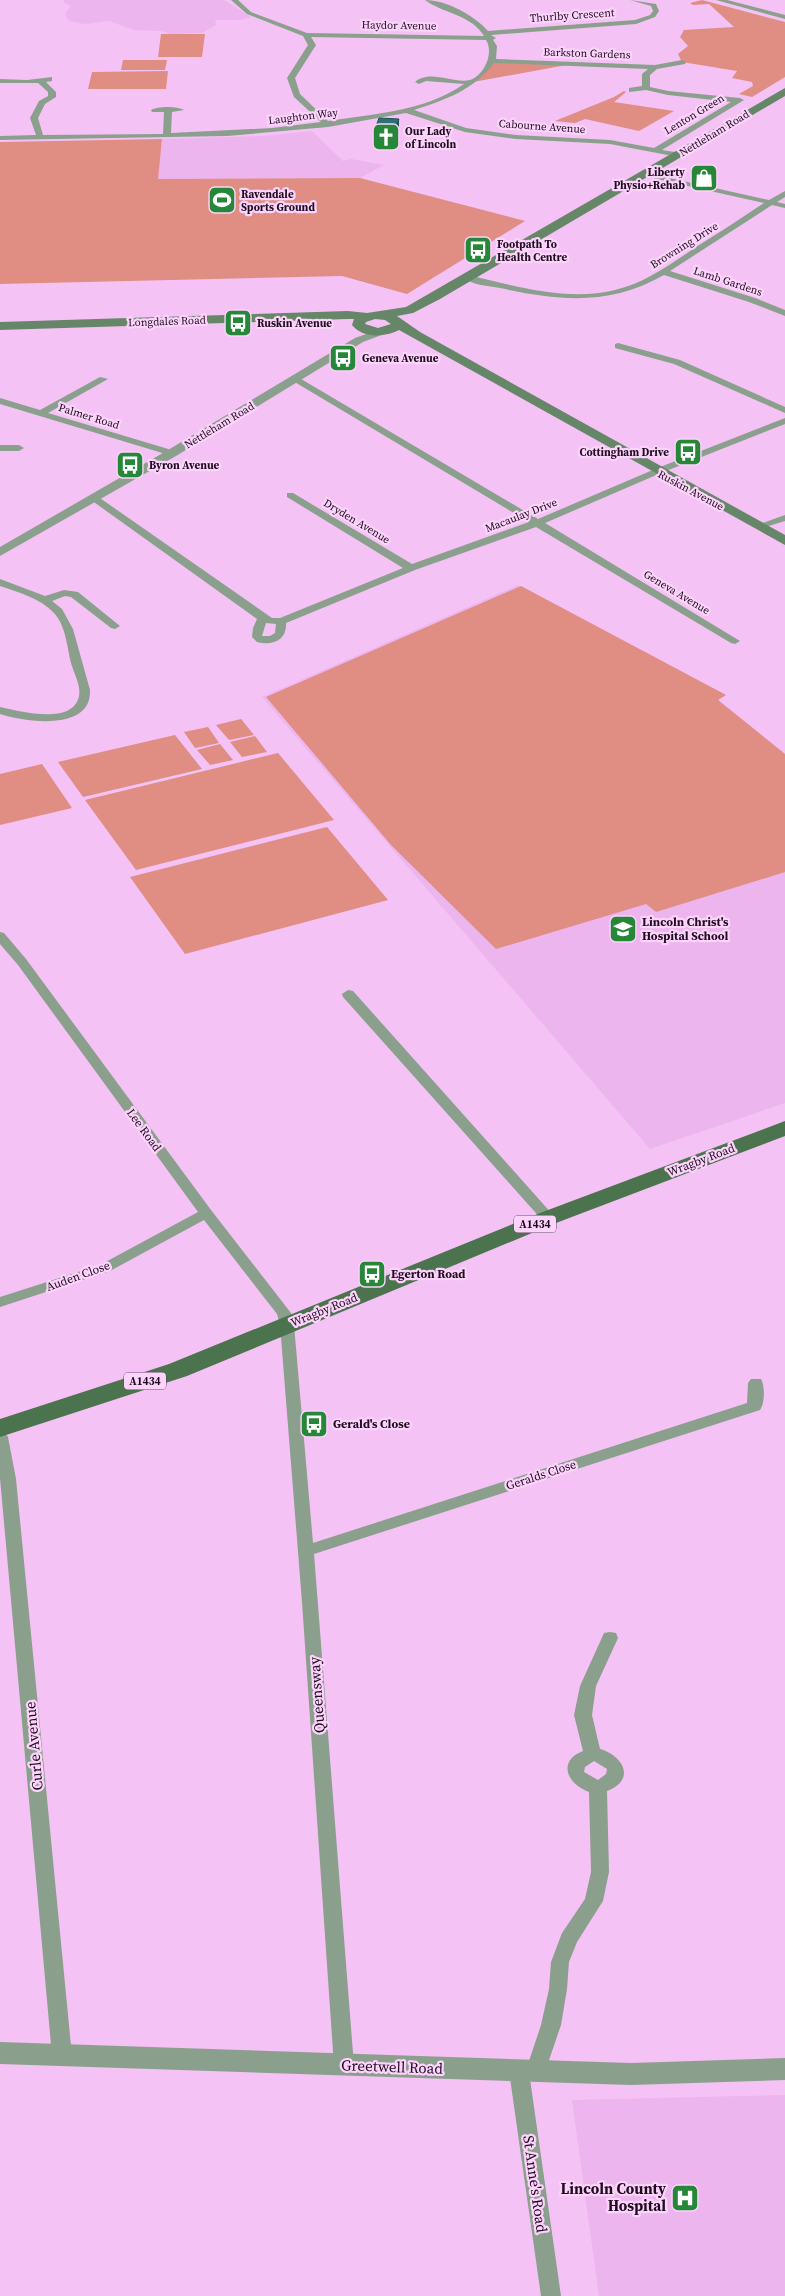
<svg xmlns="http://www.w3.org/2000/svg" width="785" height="2296" viewBox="0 0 785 2296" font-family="'Source Serif 4',serif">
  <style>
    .built { fill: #edb5ed }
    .green { fill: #e08d84 }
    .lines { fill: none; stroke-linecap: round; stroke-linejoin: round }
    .minor { fill: #8aa08c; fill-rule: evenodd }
    .tertiary { fill: #8aa08c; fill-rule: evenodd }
    .secondary { fill: #668668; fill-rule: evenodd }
    .primary { fill: #4b734e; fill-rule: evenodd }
    .wall { fill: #276067 }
    .shaded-wall { fill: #204e54 }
    .building { fill: #2d7078; stroke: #204e54 }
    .labels { text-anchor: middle; stroke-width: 4.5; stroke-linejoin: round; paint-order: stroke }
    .far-street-label { font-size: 11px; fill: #1f0d1f; stroke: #fcd3fb }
    .far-poi-label { font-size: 11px; font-weight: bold; fill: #1f0d1f; stroke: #fcd3fb; text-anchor: start }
    .shield { fill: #fcd3fb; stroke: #614861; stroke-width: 1 }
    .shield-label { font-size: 11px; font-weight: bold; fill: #1f0d1f }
    .poi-label { font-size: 12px; font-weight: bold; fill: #1f0d1f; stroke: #fcd3fb; text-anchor: start }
    .street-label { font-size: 12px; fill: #1f0d1f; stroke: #fcd3fb }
    .near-street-label { font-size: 15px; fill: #1f0d1f; stroke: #fcd3fb }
    .near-poi-label { font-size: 15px; font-weight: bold; fill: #1f0d1f; stroke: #fcd3fb; text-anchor: end }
  </style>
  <rect width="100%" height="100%" fill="#f4c2f4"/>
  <path class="built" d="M64,0H224L251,17L241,20H215L216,25L202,33L171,34L161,31L134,30L109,21L85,24L69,21L65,14L71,6L64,2Z
    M312,131L343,161L351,159L384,165L360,178L157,179L162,139L263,136Z
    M518,585L726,695L718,700L785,754V1103L650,1149L262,697Z
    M785,2095V2296H599L572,2100Z"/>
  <path class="green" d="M702,0L785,22V77L752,97L739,94L753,86L752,82L732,78L737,71L682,62L678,54L688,46L680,37L684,30L734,27L709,4L693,5L690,3Z
    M161,34H205L202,57H158Z
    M123,60H167L165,70H121Z
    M493,61L572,64L473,82Z
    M168,71L166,89H88L92,72Z
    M624,91L626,92L614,102L674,111L639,131L585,119L575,123L555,121L614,97Z
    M162,139L158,179L360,178L525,221L407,294L342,276L0,284V142Z
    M521,586L726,695L718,700L785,754V872L656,912L646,904L496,949L391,845L266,697Z
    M241,719L254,735L229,740L216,725Z
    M208,727L219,743L195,748L184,732Z
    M175,735L202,769L83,797L58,762Z
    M255,736L267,752L242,757L230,742Z
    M220,744L233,760L210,765L197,750Z
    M278,753L334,820L136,870L85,800Z
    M42,764L72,808L0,825V774Z
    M327,827L388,900L185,954L130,877Z"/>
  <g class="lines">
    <path class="minor" d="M231,0H238L251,12L307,33L484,36C472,15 442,13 425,0C446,0 474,15 488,31L635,20L650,15L653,11L651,6L630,0L656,4L659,11L655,17L636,24L491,35L496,38L493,40L497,46L496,59L655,65L682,60L686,62L685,64L657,69L650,75V87L668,91L740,98L744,100L662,150L681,153V157H678L610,144L516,139L465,132L406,113L328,127L227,136L0,140V136L36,135L30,118L39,101L48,96V92L38,83H0V79L27,80L52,77V81L46,82L56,92V97L45,104L38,118L43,135L163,134L164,112H152L151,110C158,106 177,106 184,110L172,112L171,133L272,128L321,122L294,97L287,78L308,45L303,36L247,14ZM311,37L486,40C494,52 485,75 470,80C453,84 430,69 415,82L419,84L426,81L464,84C426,111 374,114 328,121L300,94L295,78L316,45ZM494,63L648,69L642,74V86L629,88V92L646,90L668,95L731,102L654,148L610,140L516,135L466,128L414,110C445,100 474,90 494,63Z
      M716,0H727L785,15V19Z
      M643,172L769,200L785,191V197L777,202L785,204V208L772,205L670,271L755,298L785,310V316L749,302L664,275C610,306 559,301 500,288C489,286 472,285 464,278L468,275C515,286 567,302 615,290C645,283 671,264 696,247C719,233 741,218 764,203L643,176Z
      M618,343L680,360L785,407V413L674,364L615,348V344Z
      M296,376L538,519L655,469L785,418V424L661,473L545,523L740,641L735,644L731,643L536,527L415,570L286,623C287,640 273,646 257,642L252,637L253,628L257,619L91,500V496H97L272,618H280L403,568L287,497V493H293L412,564L529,522L293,381L291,379ZM266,623L276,624L275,633L270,636H262Z
      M100,377L108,379L48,413L175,451V455H169L0,404V398L40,410Z
      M0,445H19L24,448L19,451H0Z
      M785,515V521L759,529L754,526Z
      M0,579L45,596L64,590L78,592L120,626L115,629L111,628L71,597L65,596L52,601L62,609L73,629L90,690C92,732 24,722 0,714V707C19,711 73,726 79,696C81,685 74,674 71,663C67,647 66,626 54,613C40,598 18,592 0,586Z
      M0,932L4,933L26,959L211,1210L291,1313L294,1325L313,1543L747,1403L748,1383L751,1379H761C765,1386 765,1403 760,1410L314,1554L354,2066L351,2072L344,2074L337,2072L334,2066L302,1602L280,1325L277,1314L204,1220L110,1271L0,1307V1297L100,1265L198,1212L18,965L0,944Z
      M348,990L353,991L553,1215L555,1218L553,1221H543L343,997L342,994Z
      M0,1432L5,1433L8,1437L16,1479L72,2056L69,2062L62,2064L55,2062L52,2056L0,1478Z
      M610,1632L616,1633L618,1638L596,1686L592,1715L600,1749C624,1756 636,1780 607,1791L609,1872L603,1901L577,1942L569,1962L567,1989L561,2025L545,2072L542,2078L535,2081L530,2079L561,2296H541L509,2071L512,2065L519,2062L527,2067L541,2025L549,1989L551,1962L562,1933L585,1899L591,1872L589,1792C567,1784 557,1761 583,1751L574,1715L580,1686L604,1633ZM594,1761L607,1769L606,1774L598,1780L584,1772L585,1767Z"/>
    <path class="tertiary" d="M383,328L389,331L387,333L363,342L176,456L0,556V547L168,450L355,338Z
      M0,2042L631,2063L785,2058V2080L631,2085L0,2064Z"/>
    <path class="secondary" d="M785,88V96L440,299L413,313L397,316L420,332L785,535V545L399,330C385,337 363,339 352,325L354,319H348L0,330V322L348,311L367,313L406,307ZM375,319L385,320L391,324L378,328L365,324L366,322Z"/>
    <path class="primary" d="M785,1121V1136L556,1223L187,1376L0,1437V1419L169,1364L540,1213Z"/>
  </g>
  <path class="wall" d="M399,119V130L394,145L374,144V132Z"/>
  <path class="shaded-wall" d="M399,119V130L394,145V133Z"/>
  <path class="building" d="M379,118L399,119L394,133L374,132Z"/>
  <defs>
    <g id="church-square" transform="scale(1.4375)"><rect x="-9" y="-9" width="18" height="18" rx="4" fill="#278739" stroke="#fcd3fb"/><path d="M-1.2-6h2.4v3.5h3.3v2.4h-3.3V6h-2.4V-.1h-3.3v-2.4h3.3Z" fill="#fff"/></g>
    <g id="shop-square" transform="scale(1.4375)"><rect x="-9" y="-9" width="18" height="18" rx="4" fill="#278739" stroke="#fcd3fb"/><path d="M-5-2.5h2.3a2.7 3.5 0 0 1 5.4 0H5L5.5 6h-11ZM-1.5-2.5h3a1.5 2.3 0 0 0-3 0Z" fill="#fff"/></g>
    <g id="stadium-square" transform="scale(1.4375)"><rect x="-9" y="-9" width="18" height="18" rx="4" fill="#278739" stroke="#fcd3fb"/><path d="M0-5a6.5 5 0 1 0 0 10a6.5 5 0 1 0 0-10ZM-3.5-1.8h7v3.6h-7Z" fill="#fff"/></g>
    <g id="bus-square" transform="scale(1.4375)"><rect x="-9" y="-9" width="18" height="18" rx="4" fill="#278739" stroke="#fcd3fb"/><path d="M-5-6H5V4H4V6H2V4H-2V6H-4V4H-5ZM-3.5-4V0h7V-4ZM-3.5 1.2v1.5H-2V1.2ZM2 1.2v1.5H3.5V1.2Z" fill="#fff"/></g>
    <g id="school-square" transform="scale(1.4375)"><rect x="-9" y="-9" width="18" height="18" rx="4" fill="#278739" stroke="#fcd3fb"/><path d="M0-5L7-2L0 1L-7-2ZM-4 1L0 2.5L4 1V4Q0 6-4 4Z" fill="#fff"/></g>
    <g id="hospital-square" transform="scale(1.4375)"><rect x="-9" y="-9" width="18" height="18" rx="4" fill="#278739" stroke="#fcd3fb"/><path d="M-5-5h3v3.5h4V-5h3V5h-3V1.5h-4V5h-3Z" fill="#fff"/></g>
  </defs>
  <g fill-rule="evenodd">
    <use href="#church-square" x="386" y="137"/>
    <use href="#shop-square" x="704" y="178"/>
    <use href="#stadium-square" x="222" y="200"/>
    <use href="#bus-square" x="478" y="250"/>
    <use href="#bus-square" x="238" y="323"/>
    <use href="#bus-square" x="343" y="358"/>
    <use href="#bus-square" x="688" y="452"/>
    <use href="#bus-square" x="130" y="465"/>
    <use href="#school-square" x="623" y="929"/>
    <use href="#bus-square" x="372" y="1274"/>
    <use href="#bus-square" x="314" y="1424"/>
    <use href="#hospital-square" x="685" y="2198"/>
  </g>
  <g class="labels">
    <g class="far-street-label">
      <text transform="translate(572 15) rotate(-4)" y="4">Thurlby Crescent</text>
      <text transform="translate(399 25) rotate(1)" y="4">Haydor Avenue</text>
      <text transform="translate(587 53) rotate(2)" y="4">Barkston Gardens</text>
      <text transform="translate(694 114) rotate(-31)" y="4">Lenton Green</text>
      <text transform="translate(303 116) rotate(-7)" y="4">Laughton Way</text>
      <text transform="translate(542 126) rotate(4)" y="4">Cabourne Avenue</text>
      <text transform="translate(714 133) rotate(-31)" y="4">Nettleham Road</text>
      <text transform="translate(684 245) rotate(-32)" y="4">Browning Drive</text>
      <text transform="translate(728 281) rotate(18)" y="4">Lamb Gardens</text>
      <text transform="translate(167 321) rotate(-2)" y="4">Longdales Road</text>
      <text transform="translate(89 416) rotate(17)" y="4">Palmer Road</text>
      <text transform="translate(219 425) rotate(-31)" y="4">Nettleham Road</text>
      <text transform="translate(691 490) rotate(28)" y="4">Ruskin Avenue</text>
      <text transform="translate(521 515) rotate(-21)" y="4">Macaulay Drive</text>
      <text transform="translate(357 521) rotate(31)" y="4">Dryden Avenue</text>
      <text transform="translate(677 592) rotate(31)" y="4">Geneva Avenue</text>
    </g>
    <g class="far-poi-label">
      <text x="405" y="135">Our Lady<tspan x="405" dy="13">of Lincoln</tspan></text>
      <text x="685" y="176" text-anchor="end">Liberty<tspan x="685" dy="13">Physio+Rehab</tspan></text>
      <text x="241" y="198">Ravendale<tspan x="241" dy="13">Sports Ground</tspan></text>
      <text x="497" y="248">Footpath To<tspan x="497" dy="13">Health Centre</tspan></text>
      <text x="257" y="327">Ruskin Avenue</text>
      <text x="362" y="362">Geneva Avenue</text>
      <text x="669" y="456" text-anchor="end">Cottingham Drive</text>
      <text x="149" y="469">Byron Avenue</text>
    </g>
    <g class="shield">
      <rect x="514" y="1215.5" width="42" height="17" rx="4"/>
      <rect x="124" y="1372.5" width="42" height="17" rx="4"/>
    </g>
    <g class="shield-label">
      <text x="535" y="1228">A1434</text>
      <text x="145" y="1385">A1434</text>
    </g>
    <g class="poi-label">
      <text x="642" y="926">Lincoln Christ's<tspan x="642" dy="14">Hospital School</tspan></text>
      <text x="391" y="1278">Egerton Road</text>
      <text x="333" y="1428">Gerald's Close</text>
    </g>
    <g class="street-label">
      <text transform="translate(144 1130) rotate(54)" y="4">Lee Road</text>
      <text transform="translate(701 1160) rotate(-21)" y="4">Wragby Road</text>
      <text transform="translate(78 1276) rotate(-20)" y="4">Auden Close</text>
      <text transform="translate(324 1310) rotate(-22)" y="4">Wragby Road</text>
      <text transform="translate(541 1475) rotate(-18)" y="4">Geralds Close</text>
    </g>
    <g class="near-street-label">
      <text transform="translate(317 1695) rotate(-94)" y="5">Queensway</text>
      <text transform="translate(34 1746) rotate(-95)" y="5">Curle Avenue</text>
      <text transform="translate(392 2067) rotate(2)" y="5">Greetwell Road</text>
      <text transform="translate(535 2184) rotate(82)" y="5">St Anne's Road</text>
    </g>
    <g class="near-poi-label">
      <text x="666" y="2194">Lincoln County<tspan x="666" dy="17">Hospital</tspan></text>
    </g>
  </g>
</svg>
